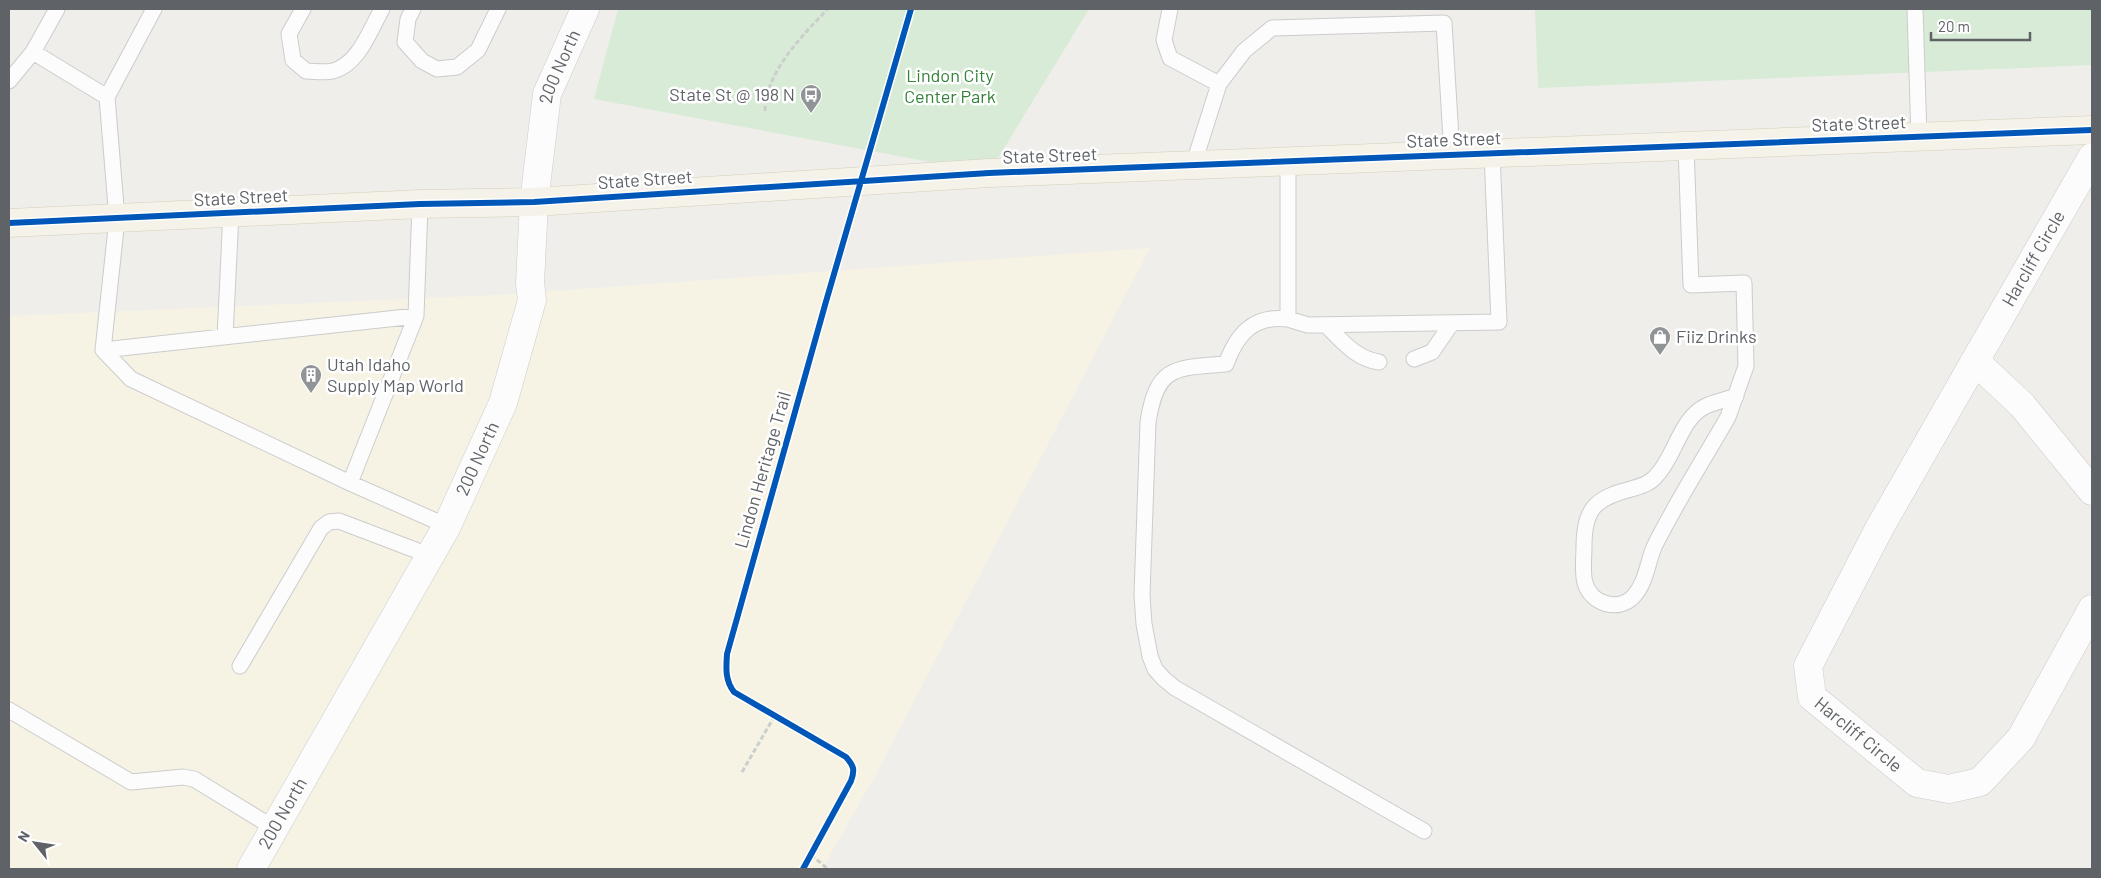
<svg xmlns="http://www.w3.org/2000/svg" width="2101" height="878" viewBox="0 0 2101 878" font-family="Barlow,sans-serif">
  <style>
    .commercial { fill: #f7f3e4 }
    .green { fill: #d8ebd6 }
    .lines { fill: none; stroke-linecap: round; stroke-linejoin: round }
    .service-casing { stroke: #cbcccc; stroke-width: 17 }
    .minor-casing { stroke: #cbcccc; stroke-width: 29 }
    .tertiary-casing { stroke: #cbcccc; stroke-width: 29 }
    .primary-casing { stroke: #d7ceb8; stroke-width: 29 }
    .path { stroke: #cacfcc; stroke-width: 3; stroke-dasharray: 5 2.5; stroke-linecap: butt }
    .service { stroke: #fdfcfc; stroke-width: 15 }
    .minor { stroke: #fdfcfc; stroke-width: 28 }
    .tertiary { stroke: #fdfcfc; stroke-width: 28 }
    .primary { stroke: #f4f2e9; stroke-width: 28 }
    .cycleway-casing { stroke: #fff; stroke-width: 9 }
    .cycleway { stroke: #0057b8; stroke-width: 6 }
    .labels { text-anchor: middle; stroke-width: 5; stroke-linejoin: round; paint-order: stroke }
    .street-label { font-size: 18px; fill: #5f6368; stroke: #fff }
    .park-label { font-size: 18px; fill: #348238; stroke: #fff }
    .poi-label { font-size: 18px; fill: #5f6368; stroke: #fff; text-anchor: start }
  </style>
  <rect width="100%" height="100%" fill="#efeeea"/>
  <path class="commercial" d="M1150,248L875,776L822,869H9V316L498,295Z"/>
  <path class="green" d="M618,9H1089L989,173L594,99Z
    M1535,9H2092V65L1538,88Z"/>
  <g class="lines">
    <g class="service-casing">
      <path id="service" d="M57,9L33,52L107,97
        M154,9L107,97L117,219L103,350L131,379L350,483L416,316L420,204
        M303,9L289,34L293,60L306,71C314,71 325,73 333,71C359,64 370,30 382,9
        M413,9L408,19L405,42L422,61L437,69L457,67L478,50L498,9
        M1170,9L1164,40L1170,58L1219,84
        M1915,9L1919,137
        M9,81L33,52
        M1686,146L1691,285L1744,283L1746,366L1728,417C1704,459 1677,501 1655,545C1647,562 1647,582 1633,597C1618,612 1591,604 1585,583C1582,572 1584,557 1584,546C1584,508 1596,498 1631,489C1641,486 1650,484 1657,475C1675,456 1680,420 1704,407C1713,402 1726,400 1736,396
        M1288,162V319C1253,315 1237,334 1226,364C1175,368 1157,365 1148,422L1142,595L1144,624L1150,656L1155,669L1164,679L1175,688L1424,831
        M1193,166L1219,84L1244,51L1272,28L1444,23L1452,155
        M1288,319L1308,325L1499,322L1492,153
        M1326,325C1341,340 1356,359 1379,362
        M225,337L231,213
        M103,350L416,316
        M1414,359L1432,352L1452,323
        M350,483L447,526
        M240,666L321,528L329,522L339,521L431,556
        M9,710L131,782L183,777L194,779L274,828"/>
    </g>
    <g class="minor-casing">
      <g id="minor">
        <path id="s1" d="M1975,361L2092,157"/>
        <path id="s2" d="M2092,491L2022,405L1975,361L1880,527L1808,666L1812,697L1917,783L1949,789L1980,782L2021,738L2092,609"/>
      </g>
    </g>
    <g class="tertiary-casing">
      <g id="tertiary">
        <path id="s3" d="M251,869L447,526L503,403L532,300L530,283L534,202L547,94L585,9"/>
      </g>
    </g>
    <g class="primary-casing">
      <path id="primary" d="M9,223L420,204L534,202L989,173L2092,130"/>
    </g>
    <path class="path" d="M765,111C766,80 786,55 806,32C813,24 821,17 827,9
      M742,772L774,717
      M811,855L828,869"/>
    <use href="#service" class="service"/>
    <use href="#minor" class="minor"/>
    <use href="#tertiary" class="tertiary"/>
    <use href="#primary" class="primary"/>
    <g class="cycleway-casing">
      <path id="cycleway" d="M9,223L420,204L534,202L989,173L2092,130
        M803,869L851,781C855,770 854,766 846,757L734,692C725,680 726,668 727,654L825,305L911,9"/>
    </g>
    <use href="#cycleway" class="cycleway"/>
  </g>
  <defs>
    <g id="bus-pin" transform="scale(1.125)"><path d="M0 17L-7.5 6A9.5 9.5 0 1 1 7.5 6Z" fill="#919496" stroke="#fff"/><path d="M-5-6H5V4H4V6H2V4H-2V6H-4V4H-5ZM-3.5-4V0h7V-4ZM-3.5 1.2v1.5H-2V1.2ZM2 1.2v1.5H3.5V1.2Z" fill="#fff"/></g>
    <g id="shop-pin" transform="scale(1.125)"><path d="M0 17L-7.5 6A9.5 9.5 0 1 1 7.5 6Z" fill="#919496" stroke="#fff"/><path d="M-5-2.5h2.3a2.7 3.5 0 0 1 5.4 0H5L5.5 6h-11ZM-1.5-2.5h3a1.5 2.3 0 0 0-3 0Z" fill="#fff"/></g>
    <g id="building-pin" transform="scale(1.125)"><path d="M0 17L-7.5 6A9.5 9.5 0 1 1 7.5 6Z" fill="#919496" stroke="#fff"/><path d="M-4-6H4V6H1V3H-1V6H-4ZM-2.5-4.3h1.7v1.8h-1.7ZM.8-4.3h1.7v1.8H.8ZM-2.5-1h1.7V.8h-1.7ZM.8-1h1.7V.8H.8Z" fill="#fff"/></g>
  </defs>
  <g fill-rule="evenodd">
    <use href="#bus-pin" x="811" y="95"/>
    <use href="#shop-pin" x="1660" y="337"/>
    <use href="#building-pin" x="311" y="375"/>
  </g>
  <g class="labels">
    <g class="street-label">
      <text dy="6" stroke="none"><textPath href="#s3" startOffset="874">200 North</textPath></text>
      <text transform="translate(1859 124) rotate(-2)" y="6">State Street</text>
      <text transform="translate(1454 140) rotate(-2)" y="6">State Street</text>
      <text transform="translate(1050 156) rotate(-2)" y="6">State Street</text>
      <text transform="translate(645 180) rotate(-4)" y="6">State Street</text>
      <text transform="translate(241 198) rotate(-3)" y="6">State Street</text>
      <text dy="6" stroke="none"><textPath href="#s1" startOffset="118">Harcliff Circle</textPath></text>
      <text dy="6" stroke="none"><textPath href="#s3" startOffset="469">200 North</textPath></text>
      <text transform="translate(763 470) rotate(-74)" y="6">Lindon Heritage Trail</text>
      <text dy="6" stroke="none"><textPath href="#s2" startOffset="614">Harcliff Circle</textPath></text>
      <text dy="6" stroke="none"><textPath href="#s3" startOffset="64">200 North</textPath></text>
    </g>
    <g class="park-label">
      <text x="950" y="82">Lindon City<tspan x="950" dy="21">Center Park</tspan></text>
    </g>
    <g class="poi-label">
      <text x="795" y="101" text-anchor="end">State St @ 198 N</text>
      <text x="1676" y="343">Fiiz Drinks</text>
      <text x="327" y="371">Utah Idaho<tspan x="327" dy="21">Supply Map World</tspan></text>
    </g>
  </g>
  <rect width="2101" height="878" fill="none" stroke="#5f6368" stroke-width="20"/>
  <g transform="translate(35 843) rotate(300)" stroke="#ffffff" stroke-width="4" paint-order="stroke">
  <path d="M0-4L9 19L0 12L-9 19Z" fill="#5f6368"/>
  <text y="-8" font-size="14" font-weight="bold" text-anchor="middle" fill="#5f6368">N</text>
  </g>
  <path d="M1931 32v8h99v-8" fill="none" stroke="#5f6368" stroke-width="2.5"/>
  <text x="1938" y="32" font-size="15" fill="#5f6368" stroke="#ffffff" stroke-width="4" paint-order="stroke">20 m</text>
</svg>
